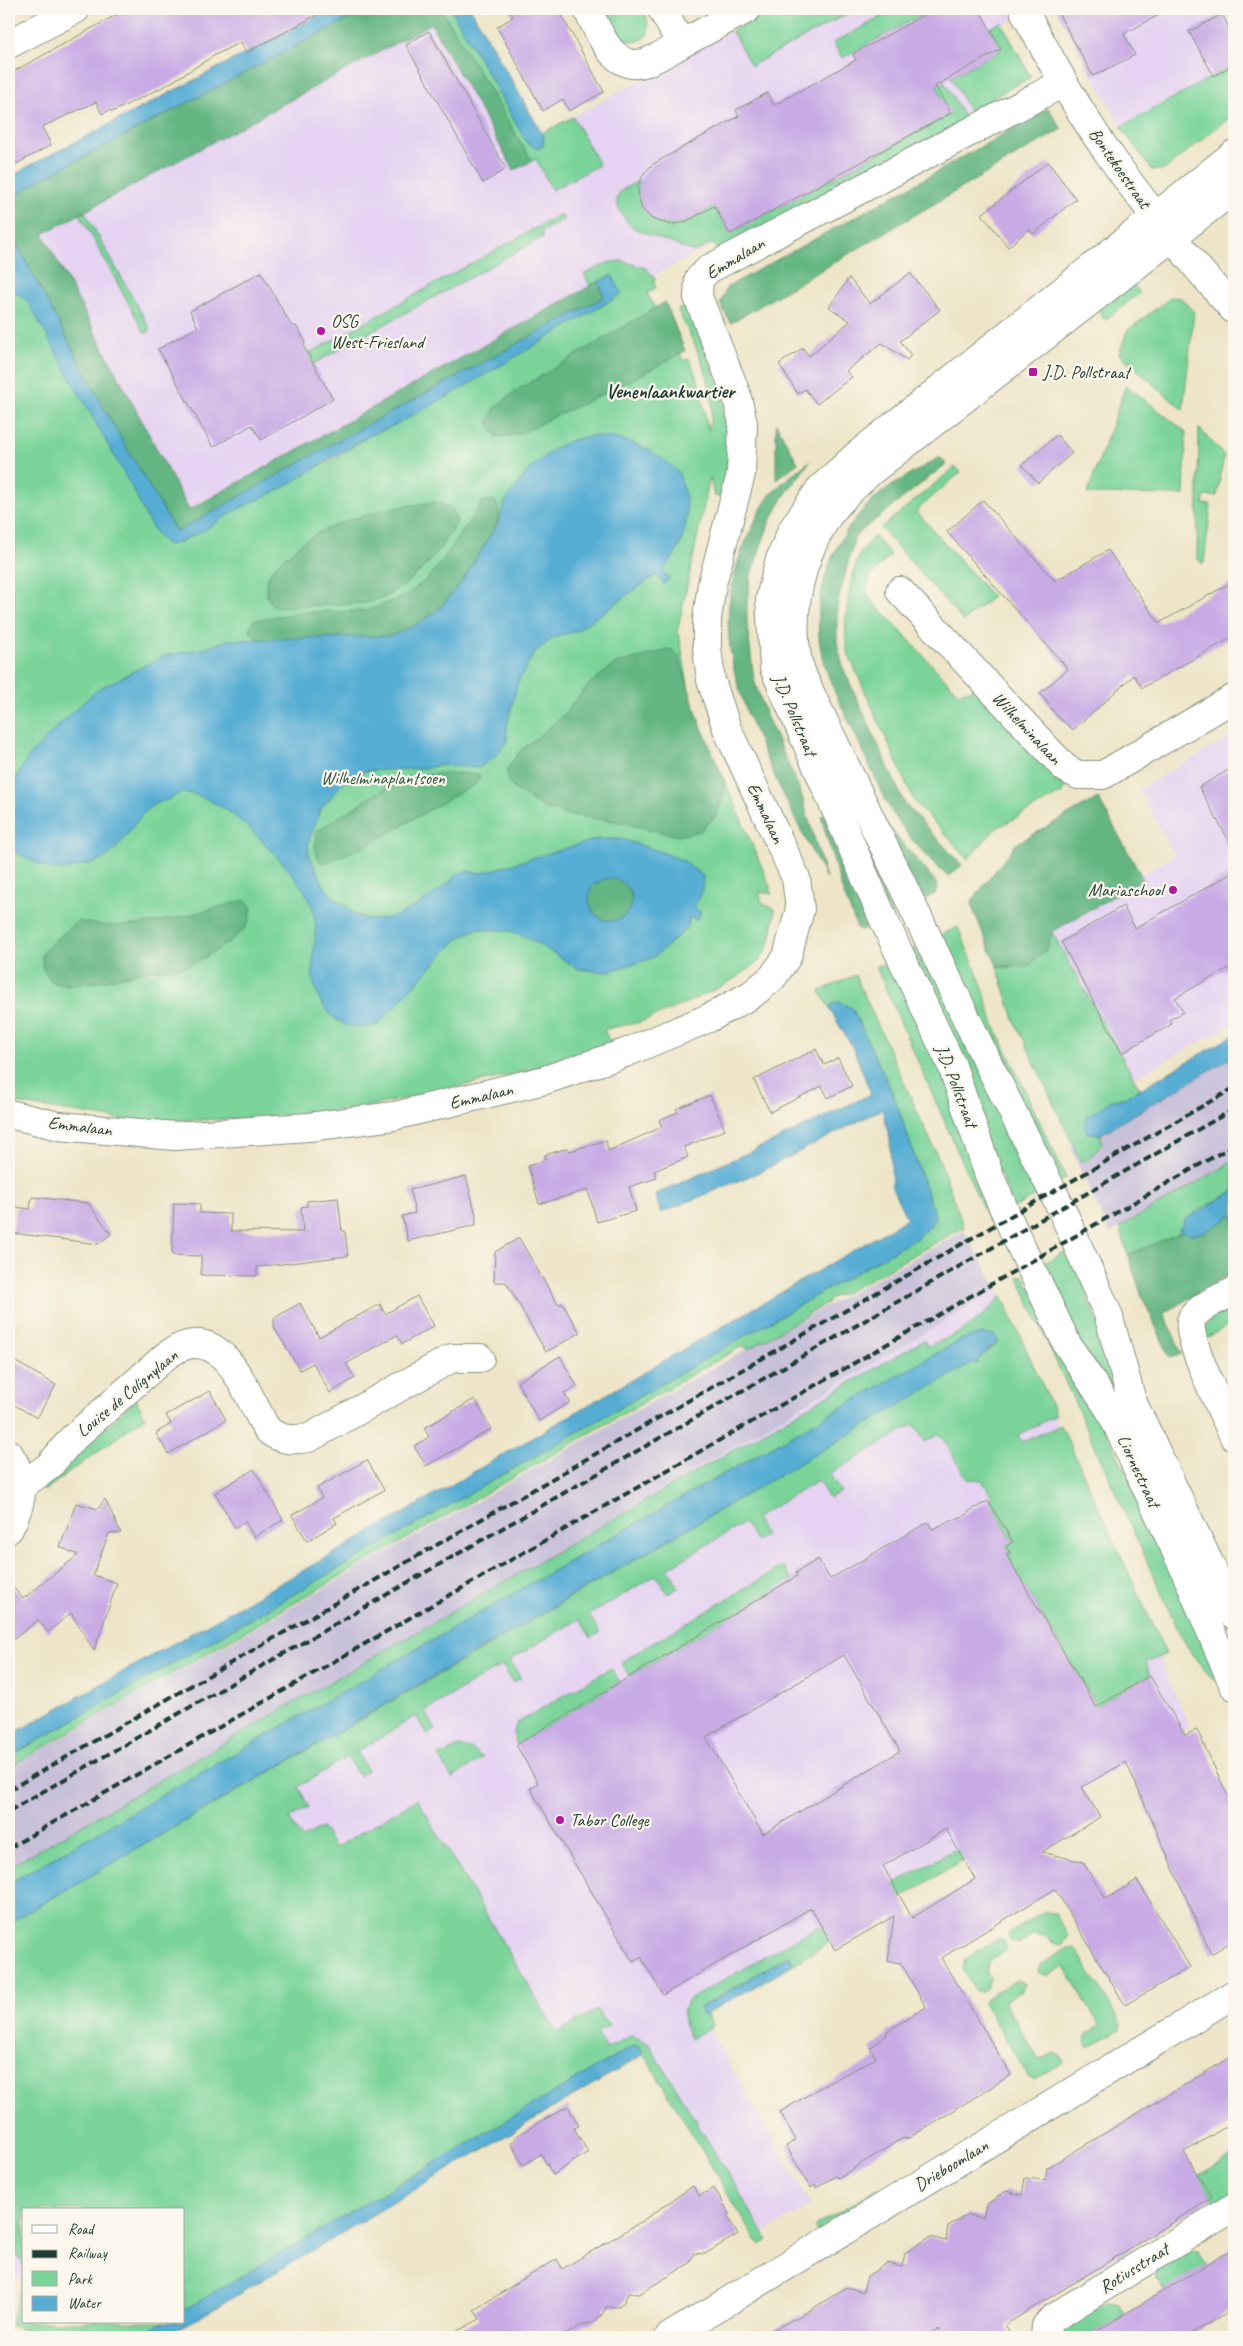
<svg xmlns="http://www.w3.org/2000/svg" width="1243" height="2346" viewBox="0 0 1243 2346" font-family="Caveat,sans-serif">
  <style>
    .built { fill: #e5d3f1 }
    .industrial { fill: #c7c0d9 }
    .green { fill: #7ad49a; stroke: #4c8867 }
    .forest { fill: #63b682; stroke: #417a5b }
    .water { fill: #57add4; stroke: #3b7584; fill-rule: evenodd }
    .building { fill: #c8aae5; fill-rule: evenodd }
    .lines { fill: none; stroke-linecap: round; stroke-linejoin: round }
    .minor-casing { stroke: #86917e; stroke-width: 30 }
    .tertiary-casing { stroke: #86917e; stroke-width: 30 }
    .minor { stroke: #fff; stroke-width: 28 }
    .tertiary { stroke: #fff; stroke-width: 28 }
    .rail { stroke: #1f3d34; stroke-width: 4; stroke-dasharray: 8 4; stroke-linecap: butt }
    .poi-dot { fill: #b5179e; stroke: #fbf7ec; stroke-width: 2 }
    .labels { text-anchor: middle; stroke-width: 4.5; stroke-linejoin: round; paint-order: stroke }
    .street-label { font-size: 18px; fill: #1f3d34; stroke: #fbf7ec }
    .poi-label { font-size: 18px; fill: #1f3d34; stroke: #fbf7ec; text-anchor: start }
    .park-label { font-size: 18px; fill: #315b48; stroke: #fbf7ec }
    .quarter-label { font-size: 20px; font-weight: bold; fill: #1f3d34; stroke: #fbf7ec }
  </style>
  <rect width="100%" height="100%" fill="#fbf7ec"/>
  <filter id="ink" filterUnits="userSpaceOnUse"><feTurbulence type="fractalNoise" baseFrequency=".02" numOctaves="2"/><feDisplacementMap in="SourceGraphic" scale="10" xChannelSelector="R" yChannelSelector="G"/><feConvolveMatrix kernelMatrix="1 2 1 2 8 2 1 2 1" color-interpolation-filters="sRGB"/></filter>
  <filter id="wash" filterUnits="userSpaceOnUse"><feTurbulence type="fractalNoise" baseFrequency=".0096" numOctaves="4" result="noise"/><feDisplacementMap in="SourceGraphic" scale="20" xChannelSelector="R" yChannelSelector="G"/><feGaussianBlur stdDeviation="1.12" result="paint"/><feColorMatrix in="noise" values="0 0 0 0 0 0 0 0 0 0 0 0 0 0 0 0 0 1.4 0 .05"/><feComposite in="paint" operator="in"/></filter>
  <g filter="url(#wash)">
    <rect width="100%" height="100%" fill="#eee5c8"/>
    <path class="built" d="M773,9H994L996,11L1001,9H1033L1003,25L1031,77L342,440L336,427L190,511L43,234L431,24L542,133Z
      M1056,9H1234V58L1229,61L1231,66L1121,126Z
      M1234,735V1023L1130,1080L1047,924L1175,856L1139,789Z
      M998,1289L1189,1726L701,2015L811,2205L757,2237L644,2050L563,2099L184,2210H24V2288L9,2262V1868L545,1558Z"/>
    <path class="industrial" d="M1234,1051V1161L1110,1233L1070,1147Z
      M964,1231L998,1289L545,1558L9,1868V1768L651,1402Z"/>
    <path class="green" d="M441,9H451L527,143L539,148L543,146L544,137L542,133L573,117L599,165L552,190L536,159L532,161Z
      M604,9H643C654,29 649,48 623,39Z
      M773,9H856L751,66L732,31Z
      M896,9H933L842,58L833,43Z
      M1001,22L1031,77L969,111L951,77L1001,50L990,28Z
      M1234,58V114L1164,170H1152L1121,127L1231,66L1228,61Z
      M944,81L966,120L718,251L713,243L697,251H691L635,229C629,225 626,220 622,214C609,194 623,189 640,180C634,205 651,230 679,224C691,222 703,212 714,206L730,234L951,114L936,86Z
      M85,212L149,327L150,331L145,334L80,214Z
      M561,214L564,219L541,232L543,237L313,364L308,354Z
      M622,261L646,268L656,279L653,281L656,288L647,293L655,308L665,302L685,351L680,354L684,361L689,358L699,383L708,430C722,389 694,346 678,310L685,306C717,377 739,417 722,497L714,496L710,477L677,633L679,634L689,690L699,721L770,886L772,894L760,892L762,903L775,909C773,923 772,938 766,951C752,979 671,1009 641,1022C628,1026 617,1025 604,1030L611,1043L516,1074L362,1108L243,1119L131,1121L9,1102V262L168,536L331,461L370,435L389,428L612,275L590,286L584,274L610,262Z
      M1130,281L1140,293L1105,320L1096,307Z
      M1171,297L1181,298L1194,312L1183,410L1119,354L1127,331Z
      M1126,385L1186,432L1184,495L1087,494Z
      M1199,428L1224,455L1217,496H1205L1203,504L1211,505L1204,563H1201L1197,558Z
      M955,467L961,472L916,511L993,597L963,621L881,528Z
      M874,536L891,555C869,576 854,589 884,613L958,693L976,688L982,689L1066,786L1064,792L995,829L968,859L914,801L847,651C843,621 848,583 860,554C863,548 870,541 874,536Z
      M856,812L907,908L891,916L847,816Z
      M958,927L982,985L993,1022L1066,1178L1059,1182L937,937Z
      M1052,932L1140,1089L1126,1097L1110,1101L1087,1133L1101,1134L1102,1143L1090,1158L1081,1162L1014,1019L997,966L1009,968L1046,950Z
      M924,944L1044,1191L1014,1208L908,951Z
      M893,958L942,1067L997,1218L989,1222L876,967Z
      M855,975L939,1159L964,1227L845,1293L830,1298L826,1304L749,1349L742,1346L9,1767V1757L920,1236L936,1219L894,1096L852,1008L838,1002L830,1006L832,1013L820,991Z
      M1234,1161V1191L1198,1210L1179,1229L1180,1234L1128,1255L1120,1227Z
      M1070,1249L1134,1421L1080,1345L1040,1265Z
      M1023,1275L1080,1377L1196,1619L1215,1678L1214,1681L1190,1652L1179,1632L1030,1304L1018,1277Z
      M1002,1296L1056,1415L1018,1435L1022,1442L1061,1425L1166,1654L1146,1663L1151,1674L1097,1706L1006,1555L1010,1553L1006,1546L1013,1542L989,1499L992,1497L982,1480L967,1479L940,1434L925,1442L914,1424L830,1474L841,1492L829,1498L818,1481L755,1518L765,1535L756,1541L744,1523L668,1568L679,1587L668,1594L656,1575L589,1615L600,1633L591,1638L579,1619L510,1660L521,1678L513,1683L502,1665L425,1711L436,1730L427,1735L416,1716L357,1752L367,1770L359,1776L347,1757L298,1787L309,1807L289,1818L302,1839L322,1828L335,1848L417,1799L557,2033L597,2010L609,2026L596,2033L606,2049L632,2035L649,2044L768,2240L759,2245L639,2046L635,2045L184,2310V2210H24V2266L9,2242V1923L488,1646L974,1361L979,1362L978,1359L997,1344L962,1339L586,1552L9,1883V1867L924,1340L927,1346C959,1336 981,1320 1002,1296Z
      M1234,1304V1322L1203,1340C1206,1317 1216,1315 1234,1304Z
      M136,1399L145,1417L44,1491L43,1486Z
      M783,1566L792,1580L630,1676L621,1662Z
      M611,1668L620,1682L517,1745L513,1733L517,1723Z
      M459,1747L471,1749L483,1758L452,1778L439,1756Z
      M1000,1824L1006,1833L794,1964L789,1955L699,2008L703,2016L707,2015L713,2026L690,2039C684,2026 679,2011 690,1999Z
      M1045,1911L1055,1914L1068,1935L1066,1941L1061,1945L1050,1942L1047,1937L1034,1934L1018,1944L1012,1942L1008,1937L1009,1933Z
      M998,1939L1004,1941L1006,1945L1005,1951L990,1961L987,1972L990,1978L987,1989L982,1992L976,1991L963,1970L965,1959Z
      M1070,1947L1076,1949L1121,2023L1120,2029L1089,2048L1085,2041L1086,2035L1099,2025L1064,1966L1047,1976L1038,1972L1039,1966Z
      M1016,1980L1024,1984L1022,1991L1004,2002L1039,2060L1054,2053L1059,2055L1064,2062L1034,2080L1029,2078L984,2004L986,1998Z
      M1234,2154V2195L1217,2206L1198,2176Z
      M878,2188L882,2194L818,2234L814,2227Z
      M1190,2249L1198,2251L1207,2265L1165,2291L1156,2276L1157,2269Z
      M24,2276V2322H163L138,2337H45L10,2325Z
      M1107,2301L1120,2305L1125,2315L1086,2337H1060L1065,2325Z"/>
    <path class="forest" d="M367,9H441L532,161L514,170L431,24L43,234L189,510L590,286L599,282L604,297L334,443L179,531L174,530L108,416L9,229C9,192 12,197 43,178Z
      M1048,108L1062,129L731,323L720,304L727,287L926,178Z
      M665,302L685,351C643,374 601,396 557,415C536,425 519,439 496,436L488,422L496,407L514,392Z
      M776,423L798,463L776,480Z
      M940,457L946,464L855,536L837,606V642L844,670L905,804L962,865L948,877C928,858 908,837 893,814C880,792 870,766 859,742C845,713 828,683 821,651C809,591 838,523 888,488C905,477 923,467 940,457Z
      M810,461L785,495L770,521L751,575L747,602V622L754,680L766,715L800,790L826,878C805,840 786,801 768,762C734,686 711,624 745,543C753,526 760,507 772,493C783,481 797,471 810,461Z
      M494,500C506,517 492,530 485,545C466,583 435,624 391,636C383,638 373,637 365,638C329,640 293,637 258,640L251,633L250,627L254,620L303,612L366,611L405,596L426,580L441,563L483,501Z
      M437,502L452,509L457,522L434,557L419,572L404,585L385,597L364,603L275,607C268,602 265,593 266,584C268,571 279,562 288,555C296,548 304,541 313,536C345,517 400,505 437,502Z
      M671,649L679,657L699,721L722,776L725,791L716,816L700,831L678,836L614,821L561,814L544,808L514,789L508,782L507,769L519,752L562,717L589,684L615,664Z
      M463,773L480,775L477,783L367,845L322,864C314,853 315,844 317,831L398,780L421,774Z
      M1098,798L1143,879L1052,932L1046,950L1027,967L997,966L974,912L972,901L1016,844Z
      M829,813L877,922L861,930L857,928L840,884L821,816Z
      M886,824L936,882L938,888L936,893L922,901Z
      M588 899a22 22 0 1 1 44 0a22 22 0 1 1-44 0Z
      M246,900L252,908C251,914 250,921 246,926C237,939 201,961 186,966C173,970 158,968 144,971C121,976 82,988 58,984C48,982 40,967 42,956C44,947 69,929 77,921C138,935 187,914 246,900Z
      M1234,1214V1272L1164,1313L1182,1354L1170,1358L1141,1294L1128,1255L1184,1231L1200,1233Z"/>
    <path class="water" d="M331,9H367L43,178L15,196L9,203V179L27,167Z
      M451,9H471L544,137L543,146L538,149L527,143Z
      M9,229L108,416L175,530L179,531L334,443L604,297L599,282L612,275L622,294L456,392L393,426L370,435L281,489L238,509L203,531L180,542L168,545C155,537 142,510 136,495L28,302L20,295L9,292Z
      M592,436C621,437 644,444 666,462C670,465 675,468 678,472C680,475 681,482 683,486C692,515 684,548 663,571L669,579L664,584L656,575L578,630L553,638L535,652L518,682L507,725V742L496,755L479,768L439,765L428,768L365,771L346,779L321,809L308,843L309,855L327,891L354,914L371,920L389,918L401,914L424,901L450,882L456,874L468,871L482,873L597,839H622L664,853L684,861L703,876L702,893L694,908L701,912L697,920L689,917L688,927L653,958L606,972L579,969L527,937L510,931L477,929L457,939L377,1026C357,1029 343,1028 329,1013C295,975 327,938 310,901C302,882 268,846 252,831C238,817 204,792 184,793C176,793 173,798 167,800C159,802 153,804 147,810C133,823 123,844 108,856C101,862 91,864 83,865C76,867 68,870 61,870C43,869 24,857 9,848V790L28,757L61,723L98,689L164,656L206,648L228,640L391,636L421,622L439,609L461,583L497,525L505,502L528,470L553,449L572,440ZM606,878C620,878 626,883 632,896C631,937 576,923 592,886Z
      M838,1002L852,1008L894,1096L936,1219L920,1236L9,1757V1736L364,1536L907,1219L892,1188L890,1139L882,1109L762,1171L661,1213L655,1194L772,1142L871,1094L854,1050L832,1013L830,1006Z
      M1234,1035V1056L1101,1134L1087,1133L1085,1128L1086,1117L1110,1101L1126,1097Z
      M1234,1191V1214C1222,1221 1197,1242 1184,1231L1181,1233L1179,1229L1183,1226L1184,1220Z
      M981,1334L995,1335L998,1341L978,1359L979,1362L976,1364L974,1362L9,1923V1883L586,1552L962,1339Z
      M789,1955L794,1964L703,2016L699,2009Z
      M635,2045L639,2046L642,2052L641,2056L200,2317L161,2337H138L163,2322H184V2310Z"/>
    <g id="blocks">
      <path class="building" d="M127,9H328L246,53L241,42L215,55L165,86L112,112L110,110L102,114L96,102L42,127L51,145L9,168V74Z
        M509,9H558L604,92L569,111L563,99L543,111L497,27L513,17Z
        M935,9H979L1001,49L935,86L951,113L730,234L714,206L687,221L671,225L652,219L642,209L639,199L638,186L644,173L653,164L739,116L736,110L767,93L774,105L856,60L853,54Z
        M1056,9H1170L1124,34L1135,55L1093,76Z
        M1222,14L1234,38V64L1214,76L1189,32Z
        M429,31L506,169L483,183L406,45Z
        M1048,162L1076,199L1033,234L1029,229L1008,247L982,214Z
        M261,272L291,325L297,327L305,341L304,347L333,399L261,440L252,425L213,447L158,349L198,327L190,311Z
        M910,273L940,310L900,341L911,355L907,360L882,343L846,371L852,377L817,404L805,389L798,394L779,364L803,348L809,356L850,321L829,307L849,278L870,304Z
        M1057,435L1072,453L1038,483L1022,465Z
        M983,500L1055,581L1108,550L1159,623L1234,581V636L1142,688L1134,675L1073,730L1056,715L1040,693L1068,669L947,532Z
        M1234,767V850L1199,787Z
        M1234,872V965L1175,998L1183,1012L1169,1020L1172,1024L1122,1053L1061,942L1123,906L1135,928Z
        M816,1049L824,1065L838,1058L852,1086L828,1098L822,1086L770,1112L754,1080Z
        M710,1095L725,1130L684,1147L688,1157L654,1171L657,1178L629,1187L636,1211L597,1222L588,1190L539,1204L528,1166L546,1160L545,1155L568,1148L570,1151L606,1140L608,1151L662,1127L659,1120L678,1112L676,1109Z
        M466,1176L476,1215V1225L408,1241L402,1216L415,1213L410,1190Z
        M32,1197L88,1203L111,1234L98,1244L12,1233L16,1207L30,1209Z
        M338,1198L342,1231H345L348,1256L257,1267V1276L201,1275V1256L172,1255L174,1203L200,1204V1213L231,1214V1231L303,1232L301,1207L307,1206V1201Z
        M519,1238L558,1305L562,1303L580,1333L546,1352L506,1282H494L495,1252Z
        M417,1296L434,1326L402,1344L397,1335L346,1364L355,1378L330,1393L313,1363L300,1370L274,1327V1318L300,1303L319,1337L380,1304L385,1314Z
        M560,1356L577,1386L564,1393L570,1402L539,1421L517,1382Z
        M9,1358L56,1385L37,1418L9,1402Z
        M210,1391L226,1420L168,1454L156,1433L171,1424L166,1415Z
        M475,1399L491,1429L426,1466L414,1446L429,1437L424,1428Z
        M367,1460L384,1490L334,1518L337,1523L307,1541L292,1515L322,1498L317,1488Z
        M254,1469L283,1520L254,1537L245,1522L235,1528L215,1493Z
        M105,1499L121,1533H109L93,1575L117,1583L94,1651L71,1613L48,1632L38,1620L9,1643V1582L23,1599L78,1555L60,1547L76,1503L98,1509Z
        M988,1501L1013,1542L1006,1546L1010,1553L1006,1554L1096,1707L1150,1676L1185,1735L1197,1730L1234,1809V1940L1211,1954L1126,1762L1082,1787L1100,1817L1042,1852L1083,1862L1106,1899L1137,1880L1190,1967L1125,2005L1055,1889L941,1958L1011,2075L909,2138L901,2139L838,2178L836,2176L816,2188L815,2185L811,2188L786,2146L796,2140L780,2112L821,2087L876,2058L870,2048L887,2035L886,2032L926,2007L901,1963L888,1961L894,1916L835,1950L811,1908L663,1995L641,1957L633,1962L530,1788L538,1783L516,1745L797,1576L796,1573L818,1559L830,1579L928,1522L932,1529L968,1514V1512ZM844,1655L900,1751L763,1834L706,1737ZM946,1829L975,1879L912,1918L883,1866Z
        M1234,2055V2122L1184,2152L1212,2198L1005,2325L1013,2337H943L938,2329L924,2337H758L804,2314L847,2287L863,2292L867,2276L887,2263L902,2267L905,2253L930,2237L946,2241L948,2226L968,2215L983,2218L986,2205L1006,2191L1022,2195L1025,2178L1045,2180L1047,2168Z
        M568,2106L579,2126L574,2128L588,2152L553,2175L541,2154L523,2165L511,2143L516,2140L514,2137Z
        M693,2186L699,2196L714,2188L730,2214L727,2216L738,2234L705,2254L694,2253L690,2263L682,2268L639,2294L628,2293L624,2302L617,2307H606L602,2315L592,2323L584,2324L562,2337H446L480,2319L474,2310L520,2281L557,2259L562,2269L639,2223Z
        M1234,2248V2308L1186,2337H1087Z"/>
    </g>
  </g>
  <g filter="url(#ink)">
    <use href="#blocks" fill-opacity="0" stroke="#86917e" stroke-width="1"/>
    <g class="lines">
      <g class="minor-casing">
        <path id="minor" d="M587,9C599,31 613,74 647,62C658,58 670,50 681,44
          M662,9L681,44L747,9
          M1025,13C1050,58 1074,104 1104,147C1143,204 1188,258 1234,310
          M9,44L76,9
          M900,591L1065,768L1078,775H1103L1234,698
          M9,1114L59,1126L175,1136L309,1127L394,1116L545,1080L625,1053L709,1018L751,995L772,978L787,957L800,909L796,878L727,729L711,680L707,648V619L712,584L741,474L743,423L736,393L698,297L699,279L709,269L1063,83
          M1234,1291C1222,1298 1199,1306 1192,1318C1182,1333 1226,1418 1234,1437
          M9,1454C28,1482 23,1500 9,1529
          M23,1485L49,1466L72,1439L167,1355C172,1352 178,1348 184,1346C223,1333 243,1385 257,1411C261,1417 264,1427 269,1431C282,1441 294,1440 309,1438L452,1358H480
          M669,2337L1234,1994
          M1045,2337L1046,2326L1053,2318L1234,2207"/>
      </g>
      <g class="tertiary-casing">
        <path id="tertiary" d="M1234,154L857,455L820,489L792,530L779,562L770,599L774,668L886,925L952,1066L989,1175L1015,1234L1067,1344L1111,1412L1183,1566L1234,1686
          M1234,189L870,472C854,487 838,501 826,519C800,559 788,615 798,662C802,678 812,696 819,711L982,1051L1061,1208L1108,1314L1132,1401L1234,1615"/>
      </g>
      <use href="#minor" class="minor"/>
      <use href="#tertiary" class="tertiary"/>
      <path class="rail" d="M9,1790L1234,1088
        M9,1811L1234,1109
        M9,1848L1234,1145"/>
    </g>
  </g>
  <g class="poi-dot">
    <circle cx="321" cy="331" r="5"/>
    <rect x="1028" y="367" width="10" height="10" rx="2.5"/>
    <circle cx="1173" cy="890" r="5"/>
    <circle cx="560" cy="1820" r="5"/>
  </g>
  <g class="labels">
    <g class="street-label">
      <text transform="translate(1120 168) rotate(55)" y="6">Bontekoestraat</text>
      <text transform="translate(735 258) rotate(-31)" y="6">Emmalaan</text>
      <text transform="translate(795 715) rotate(67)" y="6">J.D. Pollstraat</text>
      <text transform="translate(1027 728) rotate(47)" y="6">Wilhelminalaan</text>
      <text transform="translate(766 813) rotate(65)" y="6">Emmalaan</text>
      <text transform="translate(957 1086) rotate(69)" y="6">J.D. Pollstraat</text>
      <text transform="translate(481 1096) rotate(-13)" y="6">Emmalaan</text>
      <text transform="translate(80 1126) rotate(7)" y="6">Emmalaan</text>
      <text transform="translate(127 1393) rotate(-40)" y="6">Louise de Colignylaan</text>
      <text transform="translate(1139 1471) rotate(65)" y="6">Liornestraat</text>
      <text transform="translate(951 2165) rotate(-31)" y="6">Drieboomlaan</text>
      <text transform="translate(1134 2268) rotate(-32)" y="6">Rotiusstraat</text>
    </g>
    <g class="poi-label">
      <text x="331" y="327">OSG<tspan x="331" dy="21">West-Friesland</tspan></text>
      <text x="1043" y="378">J.D. Pollstraat</text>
      <text x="1163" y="896" text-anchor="end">Mariaschool</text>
      <text x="570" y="1826">Tabor College</text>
    </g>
    <g class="park-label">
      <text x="383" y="784">Wilhelminaplantsoen</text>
    </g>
    <g class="quarter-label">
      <text x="670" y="398">Venenlaankwartier</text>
    </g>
  </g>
  <rect width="1243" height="2346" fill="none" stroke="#fbf7ec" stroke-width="30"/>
  <rect x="22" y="2208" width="162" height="115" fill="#fbf7ec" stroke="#a3ada2"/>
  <rect x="32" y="2225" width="25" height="8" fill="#ffffff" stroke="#a3ada2"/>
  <text x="68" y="2234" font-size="15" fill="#1f3d34">Road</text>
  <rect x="32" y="2250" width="25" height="8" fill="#1f3d34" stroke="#a3ada2"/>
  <text x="68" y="2258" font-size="15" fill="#1f3d34">Railway</text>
  <rect x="32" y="2271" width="25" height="15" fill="#7ad49a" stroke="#a3ada2"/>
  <text x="68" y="2284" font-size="15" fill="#1f3d34">Park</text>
  <rect x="32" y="2296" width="25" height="15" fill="#57add4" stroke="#a3ada2"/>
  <text x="68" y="2308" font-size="15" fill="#1f3d34">Water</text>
</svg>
